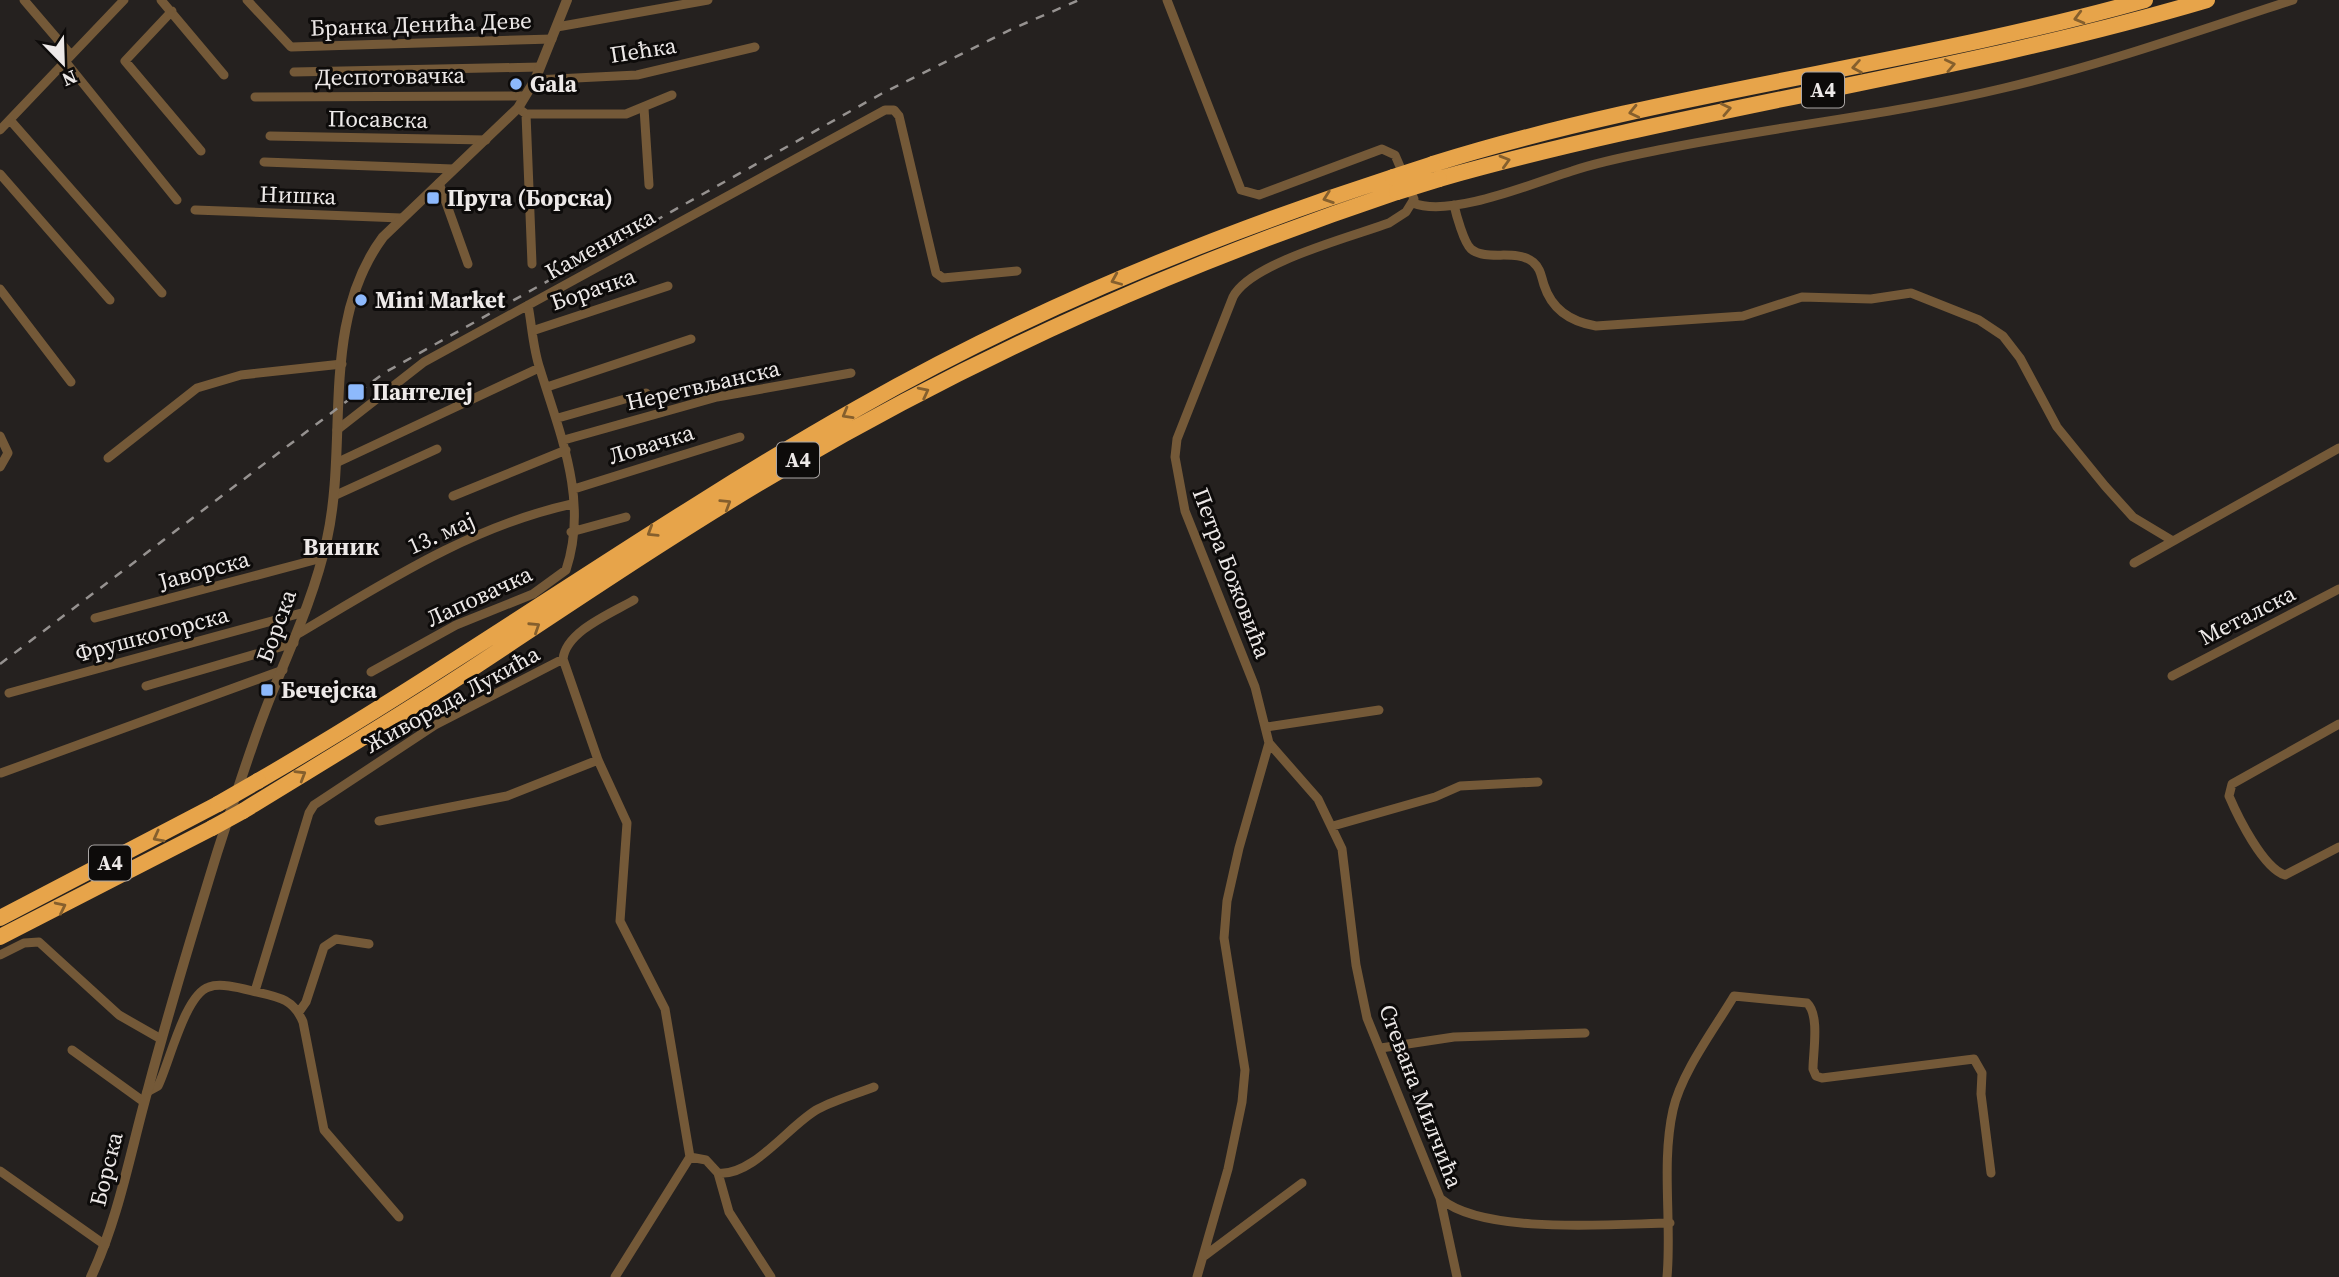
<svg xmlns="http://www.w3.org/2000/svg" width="2339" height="1277" viewBox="0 0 2339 1277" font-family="'Source Serif 4',serif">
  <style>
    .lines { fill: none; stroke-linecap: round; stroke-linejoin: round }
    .minor { stroke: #745938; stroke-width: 9 }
    .tertiary { stroke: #745938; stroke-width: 10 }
    .motorway { stroke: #e7a44a; stroke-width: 16 }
    .rail { stroke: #969290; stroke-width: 2.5; stroke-dasharray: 9 9; stroke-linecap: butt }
    .motorway-bridge { stroke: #e7a44a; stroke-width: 16 }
    .oneway { stroke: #855f2d }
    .poi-dot { fill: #8db9fc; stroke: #0d0b0a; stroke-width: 2.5 }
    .labels { text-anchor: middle; stroke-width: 6; stroke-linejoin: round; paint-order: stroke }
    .shield { fill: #0d0b0a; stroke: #aaa6a5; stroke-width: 2 }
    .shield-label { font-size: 21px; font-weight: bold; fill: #ede9e8 }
    .street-label { font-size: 23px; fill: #ede9e8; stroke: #0d0b0a }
    .poi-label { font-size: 23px; font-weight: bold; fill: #ede9e8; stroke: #0d0b0a; text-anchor: start }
    .neighbourhood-label { font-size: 24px; font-weight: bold; fill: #ede9e8; stroke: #0d0b0a }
  </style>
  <rect width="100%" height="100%" fill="#25211f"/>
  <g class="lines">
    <path class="minor" d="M24,0L71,55
      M161,0L224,75
      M247,0L291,47L552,39
      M1167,0L1241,190L1259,195L1382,149L1395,155L1414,199L1406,212L1389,223C1351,237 1250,263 1233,297L1177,439L1175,457L1185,511L1255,687L1269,743L1239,848L1227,901L1224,938L1245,1070L1242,1102L1228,1169L1197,1277
      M172,11L125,61L201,151
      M557,27L708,0
      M65,61L177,200
      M294,72L540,67
      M535,80L637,75L755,47
      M255,97L525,96
      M518,108L526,114L532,264
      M644,108L649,185
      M526,114H626L672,95
      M10,120L162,293
      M0,130L124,0
      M270,136L486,140
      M264,162L453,169
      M0,174L110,300
      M439,183L468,264
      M1413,203C1451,218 1533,183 1572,171C1601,161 1634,155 1664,149C1777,126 1892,115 2004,88C2102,65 2197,31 2293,0
      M1454,205C1456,214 1464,243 1471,249C1487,262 1515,248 1533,262C1541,269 1541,276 1544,285C1552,310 1572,322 1596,326L1743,316L1802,297L1871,299L1911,293L1979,320L2003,336L2020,358L2057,427L2105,486L2133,517L2173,541
      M195,210L401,218
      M0,289L71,382
      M532,331L668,286
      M547,387L691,339
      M558,418L646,393
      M337,430L424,362L885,110H894L899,116L936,273L943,278L1017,271
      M0,436L8,453L0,467
      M564,440L717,397L851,373
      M108,458L197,388L241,375L342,364
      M336,463L539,368
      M574,489L740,437
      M336,495L437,449
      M453,496L566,450
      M571,532L626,517
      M2134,563L2339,448
      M95,618L322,558
      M296,635C384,583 471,526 572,504
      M563,659L598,760L627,823L620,921L665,1009L690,1157L615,1277
      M563,659C566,631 612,613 634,600
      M371,672L456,625L533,594L566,570C589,501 560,434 540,369C533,349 532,326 528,305
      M2172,676L2339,589
      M146,686L294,643
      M9,693L305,612
      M2339,724L2232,784L2229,796C2238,817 2263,868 2285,875L2339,847
      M1267,727L1379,710
      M1269,743L1318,799L1342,849L1356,965L1367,1018L1440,1198L1457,1277
      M1,773L283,670
      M379,821L507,796L598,760
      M1333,826L1435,797L1460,786L1538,782
      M0,955L24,943L39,942L119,1015L161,1039
      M255,991L309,813L314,805L435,725L563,659
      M299,1012L306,1002L324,947L336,939L369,944
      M1381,1048L1454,1037L1585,1033
      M72,1050L144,1102
      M147,1092L158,1086C169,1064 185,994 209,987C221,982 244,989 257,992C280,997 294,1000 303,1022L324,1130L399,1217
      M690,1157L706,1160L718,1173L729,1212L771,1277
      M0,1171L105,1245
      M718,1173C753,1177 790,1124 818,1109C835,1100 856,1094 874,1087
      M1441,1199C1484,1235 1614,1224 1670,1223
      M1203,1257L1302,1183
      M1667,1277C1672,1222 1661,1164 1673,1110C1681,1073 1715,1028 1734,996L1807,1003C1820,1015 1813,1052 1813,1069L1816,1076L1822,1078L1974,1059L1982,1073L1981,1094L1991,1173"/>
    <path class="tertiary" d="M91,1277C119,1217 130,1153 148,1089C169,1010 193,931 217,853C234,801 250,748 270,698C291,646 315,594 327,539C349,440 319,323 383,237L518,108L535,80L567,0"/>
    <path class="motorway" d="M1433,164C1666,91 1910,66 2145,0
      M1439,179C1693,107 1954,75 2207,0
      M258,781C462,663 653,524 858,408C1028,311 1208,237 1393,177
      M243,811C316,766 390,722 462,675C570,604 678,530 790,465C985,351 1183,264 1397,192
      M0,918L218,804
      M0,937L212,828"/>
    <path class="rail" d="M0,664L384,373L881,94L1012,29L1079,0"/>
    <path class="motorway-bridge" d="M1393,177L1433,164
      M1397,192L1439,179
      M218,804L258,781
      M212,828L243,811"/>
  </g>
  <defs><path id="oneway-chevron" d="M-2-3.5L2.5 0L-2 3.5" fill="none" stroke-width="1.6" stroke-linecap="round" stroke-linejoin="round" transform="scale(1.75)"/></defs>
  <g class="oneway">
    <use href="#oneway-chevron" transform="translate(2079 18) rotate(165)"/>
    <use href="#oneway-chevron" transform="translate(1950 65) rotate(-12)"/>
    <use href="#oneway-chevron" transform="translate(1857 67) rotate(170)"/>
    <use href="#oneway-chevron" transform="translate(1726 109) rotate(-12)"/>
    <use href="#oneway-chevron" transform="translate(1634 112) rotate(167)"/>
    <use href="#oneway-chevron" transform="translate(1505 161) rotate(-16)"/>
    <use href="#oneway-chevron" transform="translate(1328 198) rotate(161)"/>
    <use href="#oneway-chevron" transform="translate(1116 280) rotate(157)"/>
    <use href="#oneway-chevron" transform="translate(924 392) rotate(-27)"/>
    <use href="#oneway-chevron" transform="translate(847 414) rotate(150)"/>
    <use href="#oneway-chevron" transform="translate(726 504) rotate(-32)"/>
    <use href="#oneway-chevron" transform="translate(652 532) rotate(148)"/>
    <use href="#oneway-chevron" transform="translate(535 627) rotate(-33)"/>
    <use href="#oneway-chevron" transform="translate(301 775) rotate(-31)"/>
    <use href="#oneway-chevron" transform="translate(158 837) rotate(152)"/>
    <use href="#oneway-chevron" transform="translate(61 907) rotate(-26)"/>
  </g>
  <g class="poi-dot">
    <circle cx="516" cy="84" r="7"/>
    <rect x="426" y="191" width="14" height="14" rx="3.5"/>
    <circle cx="361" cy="300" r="7"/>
    <rect x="347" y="383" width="18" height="18" rx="3.5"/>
    <rect x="260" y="683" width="14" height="14" rx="3.5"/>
  </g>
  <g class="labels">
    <g class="shield">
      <rect x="1802" y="72.5" width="42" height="35" rx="5"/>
      <rect x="777" y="442.5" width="42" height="35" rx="5"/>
      <rect x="89" y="845.5" width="42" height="35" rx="5"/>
    </g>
    <g class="shield-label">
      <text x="1823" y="97">A4</text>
      <text x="798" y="467">A4</text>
      <text x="110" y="870">A4</text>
    </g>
    <g class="street-label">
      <text transform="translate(421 24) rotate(-2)" y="8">Бранка Денића Деве</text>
      <text transform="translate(643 50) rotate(-9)" y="8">Пећка</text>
      <text transform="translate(390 76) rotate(-1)" y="8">Деспотовачка</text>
      <text transform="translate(378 119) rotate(1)" y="8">Посавска</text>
      <text transform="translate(298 195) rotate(2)" y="8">Нишка</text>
      <text transform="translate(600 244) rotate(-29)" y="8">Каменичка</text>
      <text transform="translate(593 289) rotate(-19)" y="8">Борачка</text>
      <text transform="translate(703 385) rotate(-13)" y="8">Неретвљанска</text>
      <text transform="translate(651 444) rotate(-17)" y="8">Ловачка</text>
      <text transform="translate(441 533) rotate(-24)" y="8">13. мај</text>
      <text transform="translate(204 570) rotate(-15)" y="8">Јаворска</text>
      <text transform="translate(1232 573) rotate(69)" y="8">Петра Божовића</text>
      <text transform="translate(479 596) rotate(-25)" y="8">Лаповачка</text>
      <text transform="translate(2247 615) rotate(-27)" y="8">Металска</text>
      <text transform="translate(276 626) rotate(-70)" y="8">Борска</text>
      <text transform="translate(152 634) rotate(-15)" y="8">Фрушкогорска</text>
      <text transform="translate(452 699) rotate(-29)" y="8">Живорада Лукића</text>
      <text transform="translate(1421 1096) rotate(69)" y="8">Стевана Милчића</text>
      <text transform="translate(106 1169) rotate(-76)" y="8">Борска</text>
    </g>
    <g class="poi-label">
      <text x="530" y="92">Gala</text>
      <text x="447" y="206">Пруга (Борска)</text>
      <text x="375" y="308">Mini Market</text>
      <text x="372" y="400">Пантелеј</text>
      <text x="281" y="698">Бечејска</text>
    </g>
    <g class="neighbourhood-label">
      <text x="341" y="555">Виник</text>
    </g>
  </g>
  <g transform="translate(63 63) rotate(157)" stroke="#0d0b0a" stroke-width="5" paint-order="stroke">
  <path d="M0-5L12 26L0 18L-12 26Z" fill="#ede9e8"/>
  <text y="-10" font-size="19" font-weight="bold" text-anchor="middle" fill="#ede9e8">N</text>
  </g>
</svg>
